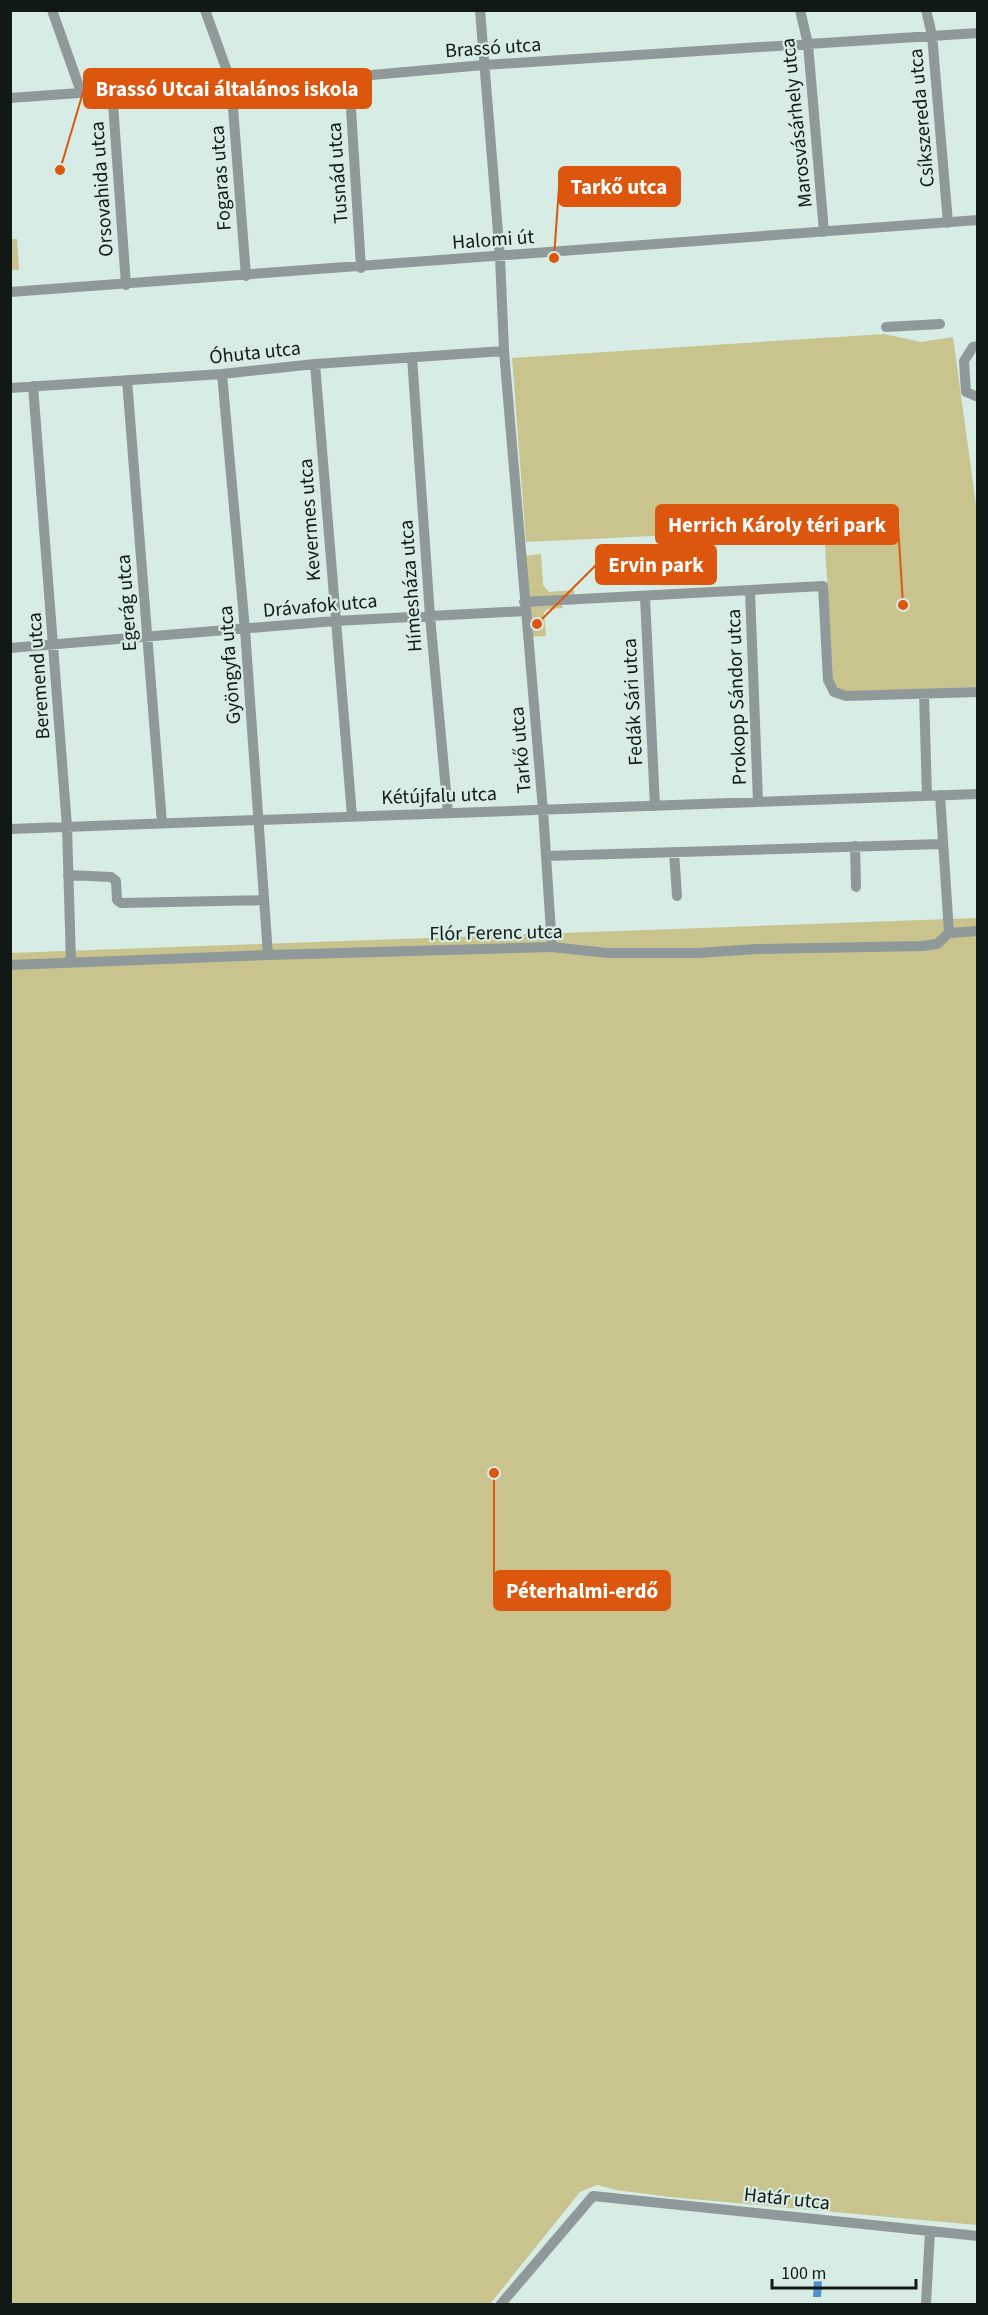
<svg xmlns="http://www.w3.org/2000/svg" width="988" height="2315" viewBox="0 0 988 2315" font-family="'Source Sans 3',sans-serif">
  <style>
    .green { fill: #c9c48d }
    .water { fill: #4d94ca }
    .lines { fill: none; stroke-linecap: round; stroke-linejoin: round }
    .minor { stroke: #8f999a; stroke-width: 10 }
    .labels { text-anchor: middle; stroke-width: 4.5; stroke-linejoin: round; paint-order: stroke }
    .street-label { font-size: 20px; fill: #111917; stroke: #d6ece5 }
    .leader { fill: none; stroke: #dd560d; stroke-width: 2 }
    .callout-dot { fill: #dd560d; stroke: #d6ece5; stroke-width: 2 }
    .callout { fill: #dd560d; stroke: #dd560d; stroke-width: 2 }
    .callout-label { font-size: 21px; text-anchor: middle; font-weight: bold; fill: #fff }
  </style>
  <rect width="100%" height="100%" fill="#d6ece5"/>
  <path class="green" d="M11,239H17L19,270H11Z
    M884,334L921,342L953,337L977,512V687L846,692L838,689L833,681L824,528L526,542L512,358Z
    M541,554L543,585L549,592L574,590V596L527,599L523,556Z
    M561,603L563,608L547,609L544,613L546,636L529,637L527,605Z
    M977,918V2225L670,2197L616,2190L597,2185L580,2192L490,2304H11L10,953Z"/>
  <path class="water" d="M814,2280H822L821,2297H813Z"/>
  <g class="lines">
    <path class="minor" d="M52,10L81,92
      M205,10L231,82L246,276
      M480,10L500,257L504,351L543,810L552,947
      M800,10L808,44L824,232
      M926,10L932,35L948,223
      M349,77L361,268
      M112,90L126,285
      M10,98L231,82L349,77L484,65L978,33
      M10,292L978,220
      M886,327L940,324
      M978,346L973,347L964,361L966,392L978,397
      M412,357L430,616L448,813
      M315,364L352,816
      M222,374L245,630L268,955
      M127,380L162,823
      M33,386L67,827L71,963
      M10,388L222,374L315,364L504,351
      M750,591L758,802
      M645,597L655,806
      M524,602L823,586L828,680L834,692L846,696L978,692
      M10,648L335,621L525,611
      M924,694L927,796
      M940,795L949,933
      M10,829L978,794
      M855,846L856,887
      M674,852L677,896
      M546,856L942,844
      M68,875L111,877L116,881L117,900L121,903L264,900
      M10,965L268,955L552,947L607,953H698L757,949L922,946L937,944L949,933L978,931
      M501,2304L593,2196L978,2236
      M926,2304L930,2231"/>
  </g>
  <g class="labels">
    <g class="street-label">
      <text transform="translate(493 47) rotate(-4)" y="7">Brassó utca</text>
      <text transform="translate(921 118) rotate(-95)" y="7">Csíkszereda utca</text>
      <text transform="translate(796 123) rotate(-96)" y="7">Marosvásárhely utca</text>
      <text transform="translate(337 173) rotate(-94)" y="7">Tusnád utca</text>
      <text transform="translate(220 178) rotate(-94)" y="7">Fogaras utca</text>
      <text transform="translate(101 189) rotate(-94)" y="7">Orsovahida utca</text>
      <text transform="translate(493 239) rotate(-4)" y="7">Halomi út</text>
      <text transform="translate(255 352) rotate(-6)" y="7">Óhuta utca</text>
      <text transform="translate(309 520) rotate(-94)" y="7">Kevermes utca</text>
      <text transform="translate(410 586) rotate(-94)" y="7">Hímesháza utca</text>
      <text transform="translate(126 603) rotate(-94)" y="7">Egerág utca</text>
      <text transform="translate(320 605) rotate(-5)" y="7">Drávafok utca</text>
      <text transform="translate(229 665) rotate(-94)" y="7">Gyöngyfa utca</text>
      <text transform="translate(38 676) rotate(-94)" y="7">Beremend utca</text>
      <text transform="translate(736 697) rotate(-92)" y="7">Prokopp Sándor utca</text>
      <text transform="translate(632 702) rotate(-93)" y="7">Fedák Sári utca</text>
      <text transform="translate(520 750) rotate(-95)" y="7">Tarkő utca</text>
      <text transform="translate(439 795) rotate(-2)" y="7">Kétújfalu utca</text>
      <text transform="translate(496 932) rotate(-1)" y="7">Flór Ferenc utca</text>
      <text transform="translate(787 2198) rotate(6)" y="7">Határ utca</text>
    </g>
  </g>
  <path class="leader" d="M60 170L84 89M554 258L559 187M903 605L898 524M537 624L596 565M494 1473L494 1590"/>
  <g class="callout-dot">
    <circle cx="60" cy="170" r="6"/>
    <circle cx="554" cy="258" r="6"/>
    <circle cx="903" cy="605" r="6"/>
    <circle cx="537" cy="624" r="6"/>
    <circle cx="494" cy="1473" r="6"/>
  </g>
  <g class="callout">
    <rect x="84" y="69" width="287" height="39" rx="6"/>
    <rect x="559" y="167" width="121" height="39" rx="6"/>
    <rect x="656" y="505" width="242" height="39" rx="6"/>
    <rect x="596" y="545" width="120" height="39" rx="6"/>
    <rect x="494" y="1571" width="176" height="39" rx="6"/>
  </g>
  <g class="callout-label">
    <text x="227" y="96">Brassó Utcai általános iskola</text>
    <text x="619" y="194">Tarkő utca</text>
    <text x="777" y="532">Herrich Károly téri park</text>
    <text x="656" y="572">Ervin park</text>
    <text x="582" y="1598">Péterhalmi-erdő</text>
  </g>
  <rect width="988" height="2315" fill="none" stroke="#111917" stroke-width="24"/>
  <path d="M772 2279v9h144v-9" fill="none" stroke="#111917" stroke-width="3"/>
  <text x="781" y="2279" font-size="18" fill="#111917" stroke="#d6ece5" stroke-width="4.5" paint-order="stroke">100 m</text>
</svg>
